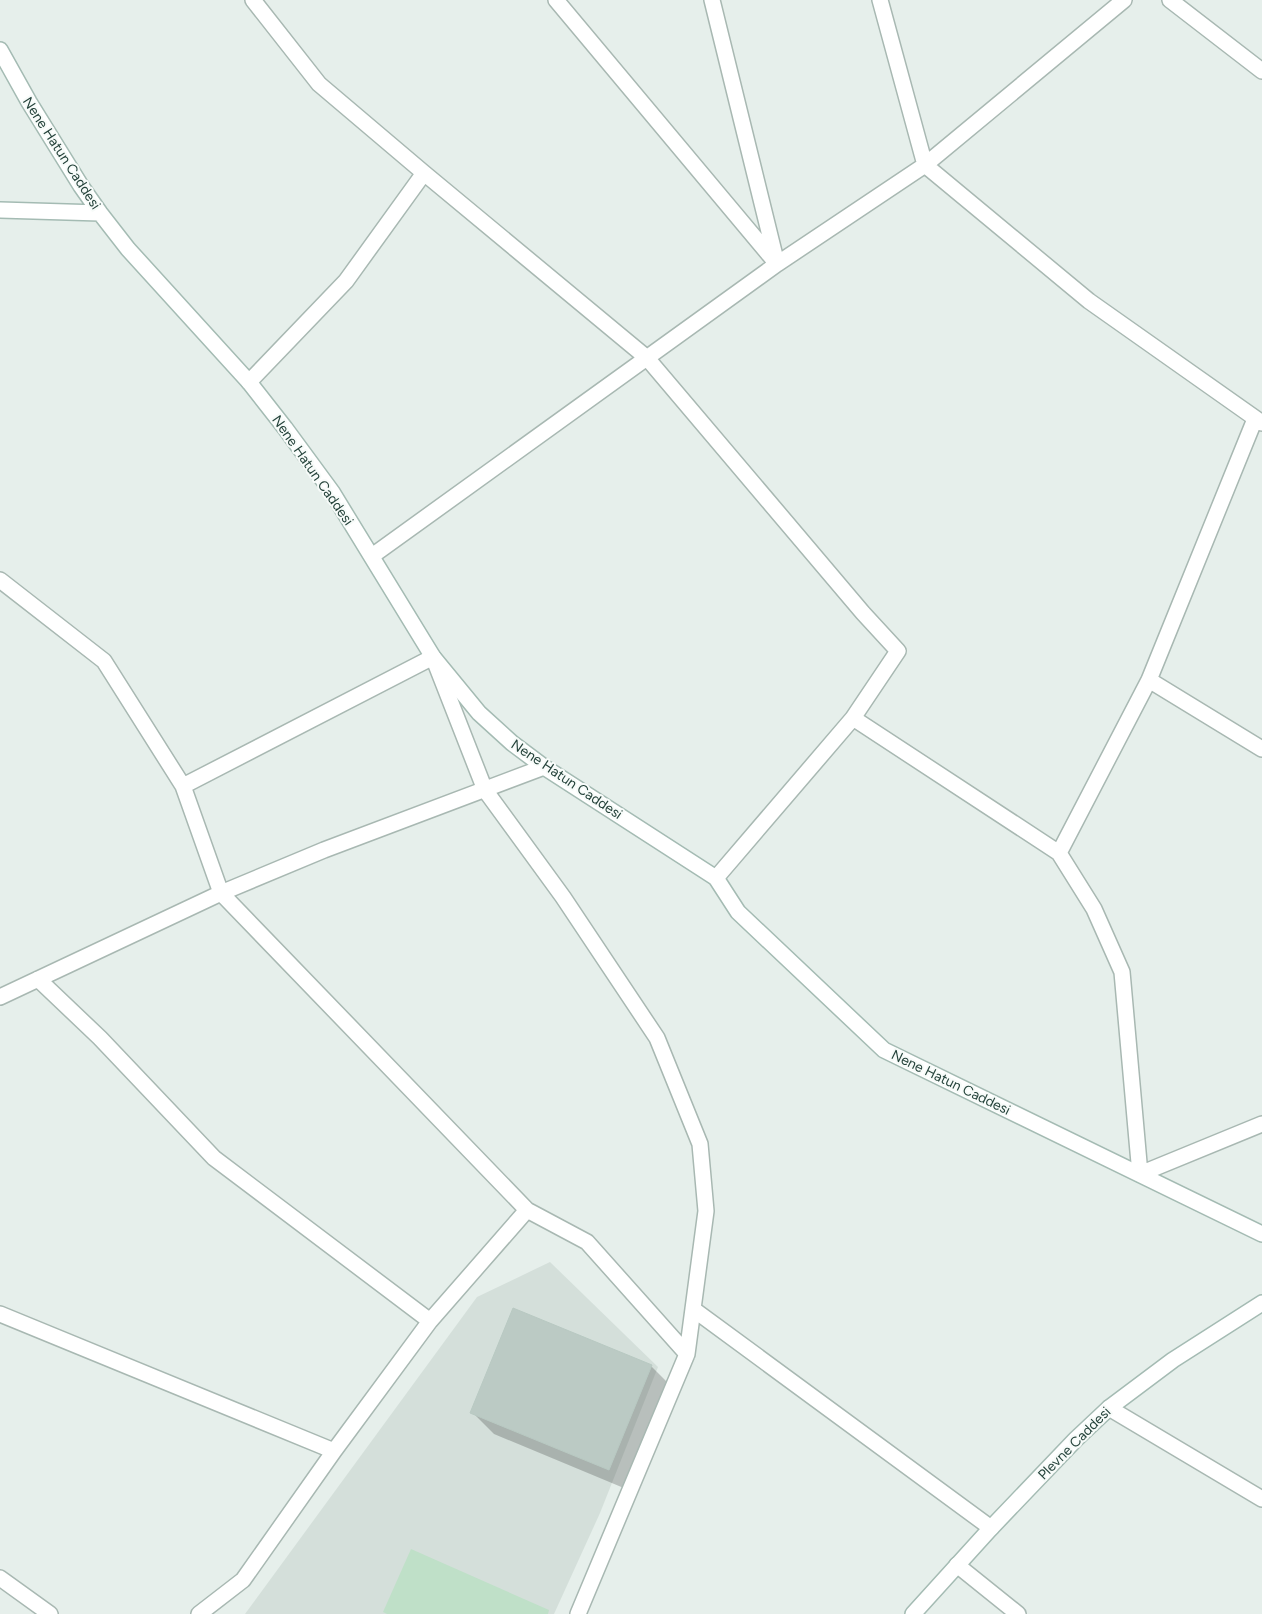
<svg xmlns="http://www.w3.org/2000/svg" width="1262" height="1614" viewBox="0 0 1262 1614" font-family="Figtree,sans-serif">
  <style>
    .built { fill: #d4dfda }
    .green { fill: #bfe0c8 }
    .shadow { fill: #0003 }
    .building { fill: #bbcac4; stroke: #b8c9c2 }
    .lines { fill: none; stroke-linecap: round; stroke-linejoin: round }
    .street-casing { stroke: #a8b8b2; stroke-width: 18 }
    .secondary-casing { stroke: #a4bbb3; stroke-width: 18 }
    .street { stroke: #fff; stroke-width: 15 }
    .secondary { stroke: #fff; stroke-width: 15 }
    .labels { text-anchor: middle; stroke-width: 4; stroke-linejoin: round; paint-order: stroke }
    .street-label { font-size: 14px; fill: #24423a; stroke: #f7fbf9 }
  </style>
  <rect width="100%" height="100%" fill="#e6efeb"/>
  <path class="built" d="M550,1262L658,1367L600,1513L554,1614H245L477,1297Z"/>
  <path class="green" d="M411,1549L549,1610L548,1614H387L383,1612Z"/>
  <path class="shadow" d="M651,1366L673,1388L631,1491L494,1434L472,1412Z"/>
  <path class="building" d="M513,1308L652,1365L609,1470L470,1413Z"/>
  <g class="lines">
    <g class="street-casing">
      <path id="street" d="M253,0L319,84L424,173L647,358L863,613L898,651L853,718L716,878
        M556,0L777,264
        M712,0L776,260
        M880,0L925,165L1089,301L1262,423
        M1170,0L1262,71
        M249,382L346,281L424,173
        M372,556L777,264L925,165L1124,0
        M0,580L104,661L183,786L221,893L527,1210L587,1242L687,1354
        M1149,680L1262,749
        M853,718L1059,853L1094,909L1122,972L1140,1174L1262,1124
        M183,786L433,657L485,790L563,897L657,1038L700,1144L706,1211L687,1354L578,1614
        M1059,853L1149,680L1255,419
        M38,979L100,1038L214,1158L430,1321
        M0,997L221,893L324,850L544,767
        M693,1309L991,1528
        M0,1314L334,1451
        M1109,1408L1262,1499
        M957,1565L1018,1614
        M0,1578L50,1614
        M199,1614L243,1580L334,1451L430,1321L527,1210"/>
    </g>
    <g class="secondary-casing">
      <path id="secondary" d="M0,50L29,102L81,186L100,213L128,249L249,382L285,428L332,492L433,657L479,713L512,743L544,767L716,878L738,912L884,1050L1262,1234
        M0,210L100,213
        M913,1614L991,1528L1076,1439L1109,1408L1173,1360L1262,1303"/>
    </g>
    <use href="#street" class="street"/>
    <use href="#secondary" class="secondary"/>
  </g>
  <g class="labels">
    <g class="street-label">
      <text transform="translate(62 153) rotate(57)" y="5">Nene Hatun Caddesi</text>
      <text transform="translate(313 470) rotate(55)" y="5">Nene Hatun Caddesi</text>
      <text transform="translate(567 779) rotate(34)" y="5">Nene Hatun Caddesi</text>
      <text transform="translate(951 1082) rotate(26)" y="5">Nene Hatun Caddesi</text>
      <text transform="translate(1074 1443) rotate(-45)" y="5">Plevne Caddesi</text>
    </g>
  </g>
</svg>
